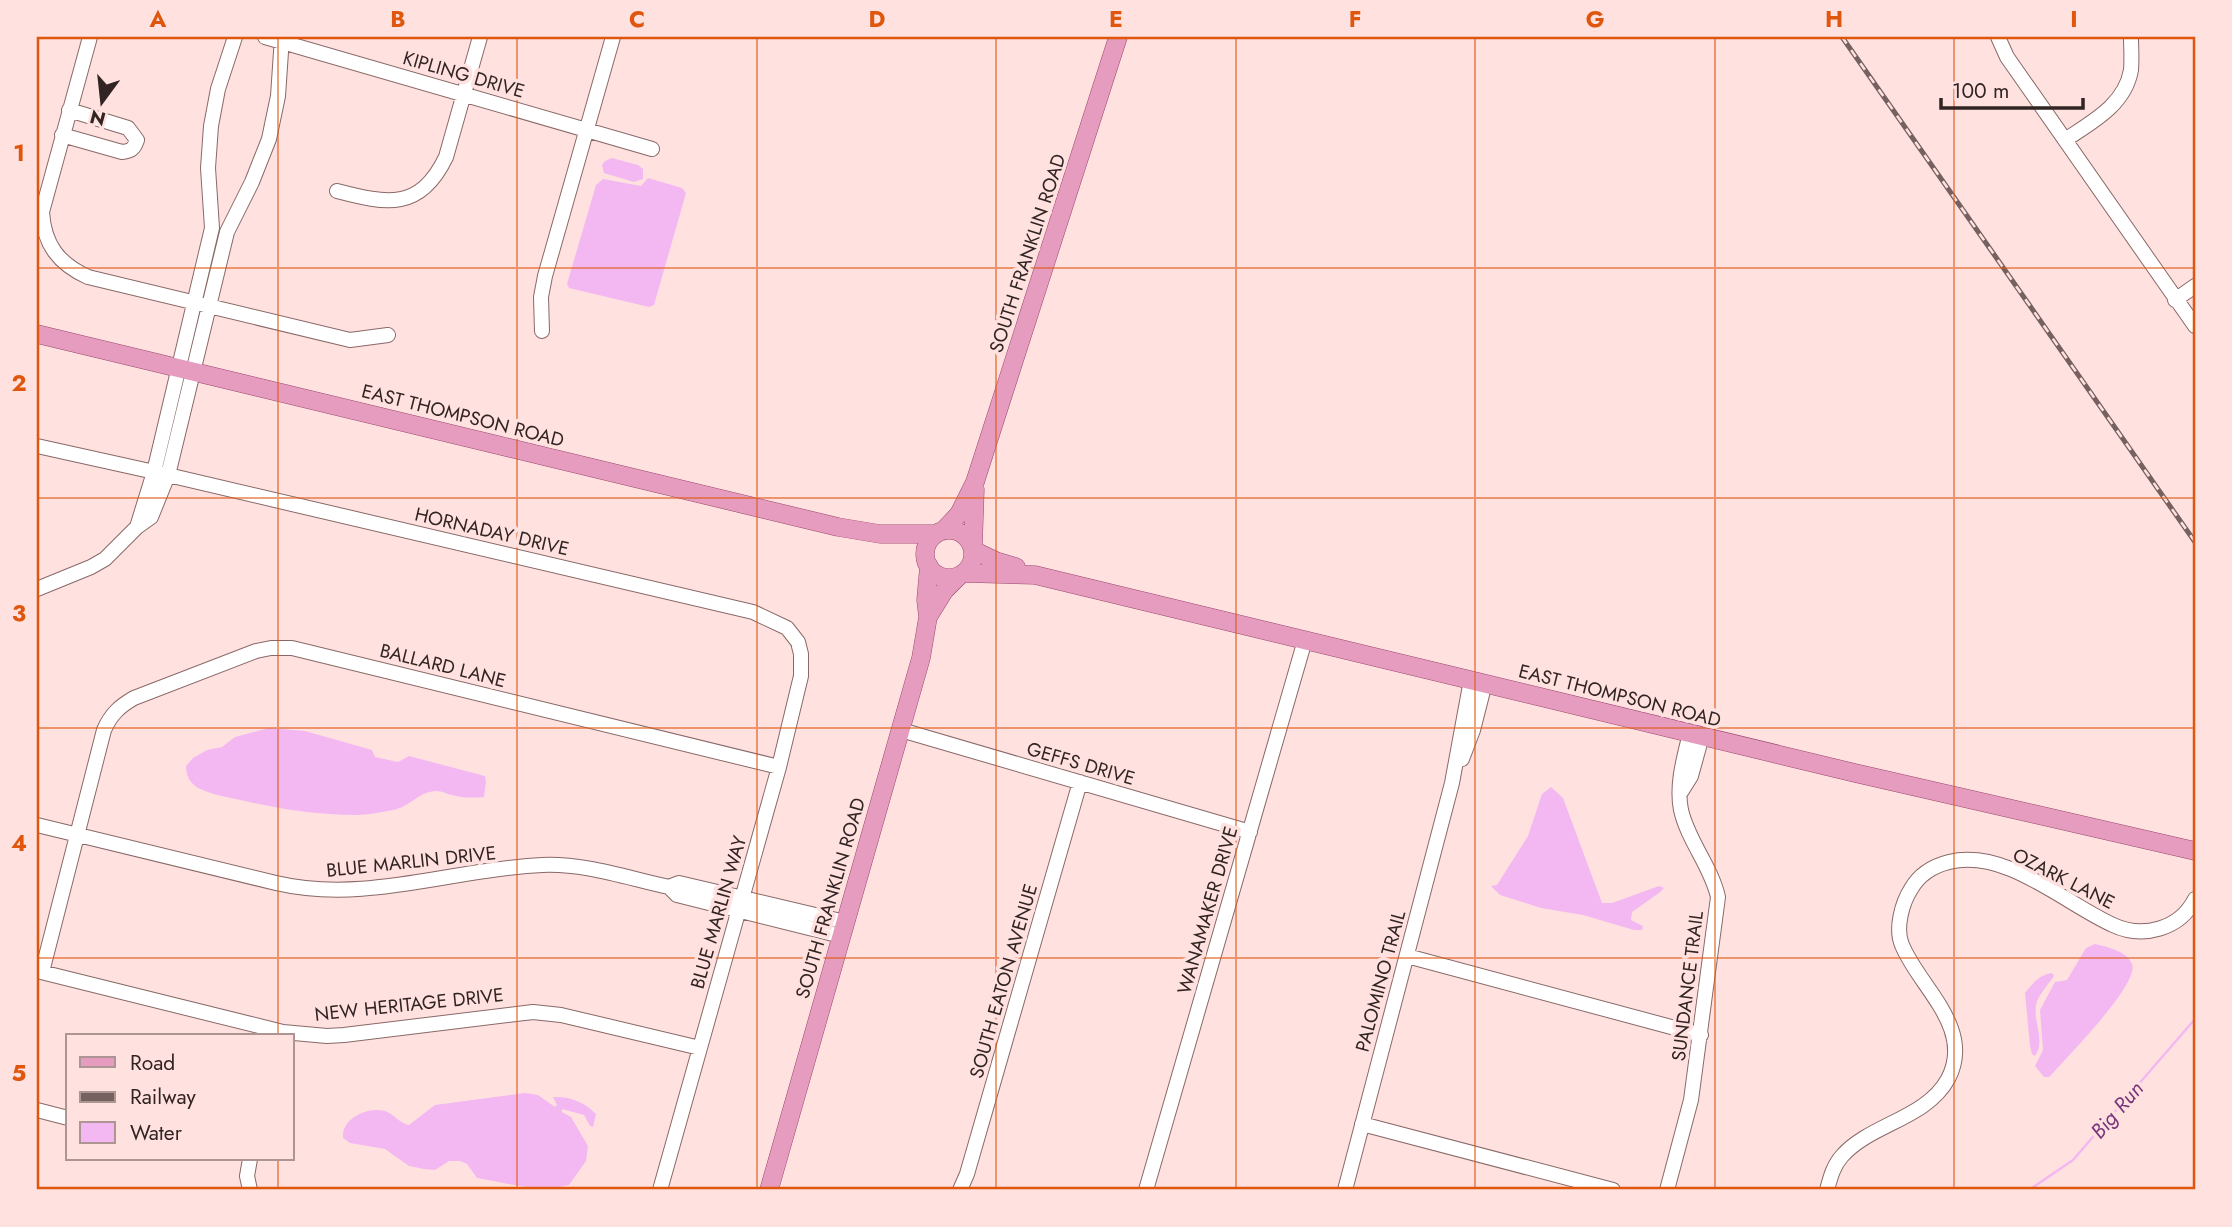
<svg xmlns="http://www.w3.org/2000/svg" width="2232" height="1227" viewBox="0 0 2232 1227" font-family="Jost,sans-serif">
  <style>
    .water { fill: #f3b8f2 }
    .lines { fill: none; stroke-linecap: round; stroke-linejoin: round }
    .stream { stroke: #f3b8f2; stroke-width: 2.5 }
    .minor-casing { stroke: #896968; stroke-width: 16 }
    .major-casing { stroke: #9b476c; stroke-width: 19 }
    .minor { stroke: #fff; stroke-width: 14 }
    .major { stroke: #e59cbe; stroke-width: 18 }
    .rail-casing { stroke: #746160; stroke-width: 5 }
    .rail { stroke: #ffe1e0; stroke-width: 2.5; stroke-dasharray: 8; stroke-linecap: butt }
    .grid { fill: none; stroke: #df560d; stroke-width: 2; stroke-opacity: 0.55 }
    .labels { text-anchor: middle; stroke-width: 7; stroke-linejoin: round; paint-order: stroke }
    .street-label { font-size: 19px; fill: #312423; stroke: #ffe1e0 }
    .water-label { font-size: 21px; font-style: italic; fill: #79357a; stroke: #ffe1e0 }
    .neatline { fill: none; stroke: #df560d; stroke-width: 2.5 }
    .grid-label { font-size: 23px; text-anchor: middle; font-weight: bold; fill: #df560d }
  </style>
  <rect width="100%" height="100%" fill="#ffe1e0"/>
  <path class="water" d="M612,158L638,165L643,169V179L634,182L604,173L602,165L605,161Z
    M648,178L682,188L686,193L654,305L649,307L569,288L567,284L596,185L603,179L641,186Z
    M269,728L305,731L372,750L375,757L398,762L409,756L485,776L486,782L484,797C473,798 462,798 452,795C447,794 442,791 437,791C419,791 410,807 393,810C381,812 369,815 356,815C316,815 279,809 240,800C227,797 210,794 198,788C190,783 186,776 186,766L193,758L207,750L222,747L235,737Z
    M1551,787L1563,798L1602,903H1612L1659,886L1664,888L1659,893L1632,912L1631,920L1643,926L1642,930H1634L1583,915L1541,908L1500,895L1491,886L1497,885L1528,836L1542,794Z
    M2095,944C2107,947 2127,951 2132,964C2140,983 2068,1056 2053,1073L2049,1077H2044L2035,1066L2043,1050L2040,1010L2055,982L2067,980L2086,948Z
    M2052,973L2054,976C2048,985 2038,995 2036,1005C2033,1023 2046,1040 2035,1056L2032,1054L2030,1046L2025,993C2033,983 2039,975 2052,973Z
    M525,1093L538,1095L555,1107L557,1105L553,1097C569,1096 585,1102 596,1114L593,1127L590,1126L584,1115L562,1109V1112L571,1117L588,1146L586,1161L569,1185C538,1193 507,1183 477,1178L467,1164L460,1161H449L435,1170L424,1169L409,1166L385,1149L350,1143L343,1138C341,1119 367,1106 385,1111C394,1114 399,1123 409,1125L435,1105Z"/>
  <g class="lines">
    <path class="stream" d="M2029,1190L2073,1160L2195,1019"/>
    <g class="minor-casing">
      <path id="minor" d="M90,37L42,212C44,245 59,264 88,277L350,340L388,335
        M265,37L652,149
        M1998,37L2007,57L2195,326
        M62,135L122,152C131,151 134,149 137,140L128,128L69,110
        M2065,140C2092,122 2125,105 2131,70C2132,59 2131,47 2131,37
        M337,191C387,204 420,211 446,157L480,37
        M2175,300L2195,286
        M542,331L541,297L545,276L613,37
        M37,446L168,475L753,612L787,628L798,642L801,654V676L779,767L660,1190
        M137,527L154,472L212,228L208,168L211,126L218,89L235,37
        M37,589L91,567L105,559L137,527L151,517L168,475L227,232L252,182L269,139L278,96L282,37
        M901,730L1250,832
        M1462,759L1473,730L1485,683
        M1681,792L1691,776L1702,736
        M37,825L276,883C365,904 453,869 542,865C585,863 627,878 669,887
        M841,936L677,895L669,887L679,883L845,922
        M1407,956L1701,1035
        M37,971L283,1032L327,1036L344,1035L533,1012L561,1015L700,1048
        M42,972L104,730C111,714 120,706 134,698L256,651L271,648H292L779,767
        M37,1110L68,1118
        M1362,1124L1613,1190
        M250,1159L247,1176L250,1190
        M960,1190L967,1174L1080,782
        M1146,1190L1305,640
        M1345,1190L1452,783L1471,680
        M1667,1190L1691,1100L1718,897C1711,866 1688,841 1681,810C1676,785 1684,758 1690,733
        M1827,1190C1830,1179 1833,1166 1842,1156C1870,1124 1926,1119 1948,1079C1975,1028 1919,987 1902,945C1895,929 1902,903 1911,889C1919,875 1933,866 1949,862C2006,848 2064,903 2113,925C2143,939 2180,929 2195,899"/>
    </g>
    <g class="major-casing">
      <path id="major" d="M37,334L838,527L880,534H936
        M925 554a24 24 0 1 1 48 0a24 24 0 1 1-48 0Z
        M943,531L959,514L975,482L1118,37
        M973,547L975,489
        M973,550L996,561L1016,567
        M964,573L1035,575L1855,773L2195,851
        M928,617L944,591L958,577
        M769,1190L921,658L928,617L926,600L929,566"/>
    </g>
    <use href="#minor" class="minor"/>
    <use href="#major" class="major"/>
    <g class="rail-casing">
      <path id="rail" d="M1842,37L2195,542"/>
    </g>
    <use href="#rail" class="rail"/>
  </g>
  <path class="grid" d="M278,37V1036M517,37V1190M757,37V1190M996,37V1190M1236,37V1190M1475,37V1190M1715,37V1190M1954,37V1190M37,268H2195M37,498H2195M37,728H2195M37,958H2195M278,1159V1190"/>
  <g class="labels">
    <g class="street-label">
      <text transform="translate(464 74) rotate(16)" y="7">KIPLING DRIVE</text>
      <text transform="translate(1027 253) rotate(-72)" y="7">SOUTH FRANKLIN ROAD</text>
      <text transform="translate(463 415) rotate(14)" y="7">EAST THOMPSON ROAD</text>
      <text transform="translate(492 531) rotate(13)" y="7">HORNADAY DRIVE</text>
      <text transform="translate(443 665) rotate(14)" y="7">BALLARD LANE</text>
      <text transform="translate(1620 695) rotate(14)" y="7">EAST THOMPSON ROAD</text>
      <text transform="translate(1081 763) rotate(16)" y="7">GEFFS DRIVE</text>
      <text transform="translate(411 861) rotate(-6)" y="7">BLUE MARLIN DRIVE</text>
      <text transform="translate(2064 878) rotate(27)" y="7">OZARK LANE</text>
      <text transform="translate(830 898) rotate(-74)" y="7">SOUTH FRANKLIN ROAD</text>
      <text transform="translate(1207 910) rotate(-74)" y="7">WANAMAKER DRIVE</text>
      <text transform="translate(718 912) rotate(-74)" y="7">BLUE MARLIN WAY</text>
      <text transform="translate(1003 981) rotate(-74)" y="7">SOUTH EATON AVENUE</text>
      <text transform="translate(1380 981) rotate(-75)" y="7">PALOMINO TRAIL</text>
      <text transform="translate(1687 986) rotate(-83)" y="7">SUNDANCE TRAIL</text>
      <text transform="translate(409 1004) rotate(-6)" y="7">NEW HERITAGE DRIVE</text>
    </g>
    <g class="water-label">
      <text transform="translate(2117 1110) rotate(-49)" y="7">Big Run</text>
    </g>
  </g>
  <rect width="2232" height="1227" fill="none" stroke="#ffe1e0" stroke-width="77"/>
  <rect x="66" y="1034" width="228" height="126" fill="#ffe1e0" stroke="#ad9594" stroke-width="2"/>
  <rect x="80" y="1057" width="35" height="10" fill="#e59cbe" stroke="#ad9594" stroke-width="2"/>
  <text x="130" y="1070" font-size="21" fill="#312423">Road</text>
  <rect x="80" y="1092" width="35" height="10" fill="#746160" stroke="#ad9594" stroke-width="2"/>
  <text x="130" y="1104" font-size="21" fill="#312423">Railway</text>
  <rect x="80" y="1122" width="35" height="21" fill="#f3b8f2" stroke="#ad9594" stroke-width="2"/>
  <text x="130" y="1140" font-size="21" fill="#312423">Water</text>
  <g transform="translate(102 102) rotate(195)" stroke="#ffe1e0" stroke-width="5" paint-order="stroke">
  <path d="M0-5L12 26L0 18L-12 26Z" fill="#312423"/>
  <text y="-10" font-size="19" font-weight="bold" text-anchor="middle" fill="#312423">N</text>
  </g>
  <path d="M1941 98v10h142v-10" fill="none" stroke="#312423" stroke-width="3.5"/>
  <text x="1952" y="98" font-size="21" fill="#312423" stroke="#ffe1e0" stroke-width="5" paint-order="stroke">100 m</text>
  <rect x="38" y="38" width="2156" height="1150" class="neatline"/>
  <g class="grid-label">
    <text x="158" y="27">A</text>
    <text x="398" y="27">B</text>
    <text x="637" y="27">C</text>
    <text x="877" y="27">D</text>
    <text x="1116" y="27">E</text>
    <text x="1355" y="27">F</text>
    <text x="1595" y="27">G</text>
    <text x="1834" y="27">H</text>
    <text x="2074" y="27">I</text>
    <text x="19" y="161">1</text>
    <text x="19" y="391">2</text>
    <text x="19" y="621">3</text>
    <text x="19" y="851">4</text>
    <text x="19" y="1081">5</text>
  </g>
</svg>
